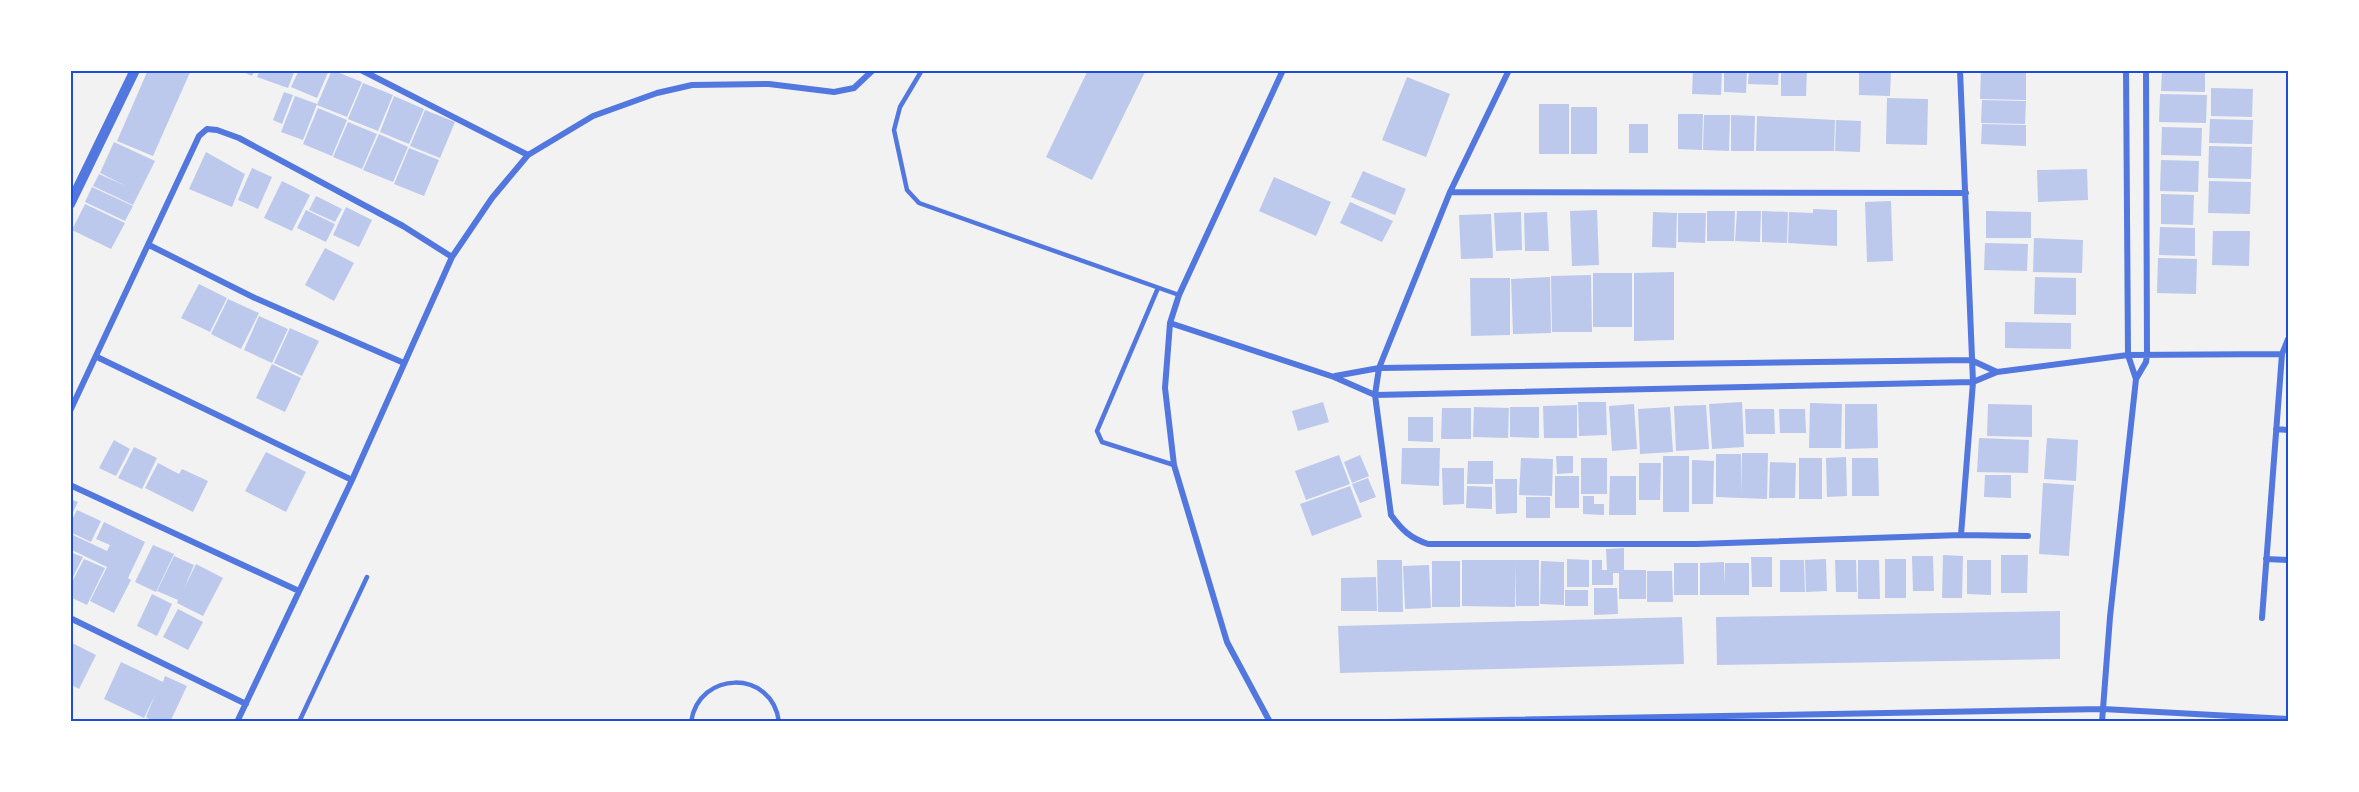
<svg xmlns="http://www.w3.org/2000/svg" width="2359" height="792" font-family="Lato,sans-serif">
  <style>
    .building { fill: #bdc9ec }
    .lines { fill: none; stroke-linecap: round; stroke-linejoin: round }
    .service { stroke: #5277de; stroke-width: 4.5 }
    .minor { stroke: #5277de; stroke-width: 6 }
    .tertiary { stroke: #5277de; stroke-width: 10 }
    .neatline { fill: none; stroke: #1d4ed8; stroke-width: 2 }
  </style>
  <rect width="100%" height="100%" fill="#f2f2f2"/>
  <path class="building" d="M 148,70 L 191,70 L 153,156 L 117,141 Z
    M 239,70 L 255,70 L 252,76 Z
    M 260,70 L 295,70 L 288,88 L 257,77 Z
    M 299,70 L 329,70 L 317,98 L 291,87 Z
    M 332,70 L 362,82 L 347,117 L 317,105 Z
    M 1088,70 L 1146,70 L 1092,180 L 1046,157 Z
    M 1693,70 L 1722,70 L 1721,95 L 1692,94 Z
    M 1724,70 L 1747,70 L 1746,93 L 1724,92 Z
    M 1749,70 L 1779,70 L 1778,85 L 1748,84 Z
    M 1781,70 L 1807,70 L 1806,96 L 1781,96 Z
    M 1859,70 L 1891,70 L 1890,96 L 1859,95 Z
    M 1981,70 L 2026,70 L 2026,100 L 1980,99 Z
    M 2162,70 L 2205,70 L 2205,92 L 2161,91 Z
    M 1407,77 L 1450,94 L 1426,157 L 1382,140 Z
    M 363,83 L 393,95 L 378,131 L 348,119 Z
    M 2211,88 L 2253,89 L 2252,117 L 2211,116 Z
    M 284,92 L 293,95 L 282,124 L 273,120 Z
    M 2160,94 L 2207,95 L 2206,123 L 2159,122 Z
    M 295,96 L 317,104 L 303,140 L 281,132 Z
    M 394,96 L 424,109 L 409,144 L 380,132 Z
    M 1887,98 L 1928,99 L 1927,145 L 1886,144 Z
    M 1982,100 L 2026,101 L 2025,124 L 1981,123 Z
    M 1539,104 L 1569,104 L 1569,154 L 1539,154 Z
    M 1571,107 L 1597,107 L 1597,154 L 1571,154 Z
    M 318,108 L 347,120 L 332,156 L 303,144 Z
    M 425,110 L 455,122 L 440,158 L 410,146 Z
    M 1678,114 L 1703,114 L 1702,150 L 1678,149 Z
    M 1704,115 L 1730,115 L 1729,151 L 1703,150 Z
    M 1731,115 L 1755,116 L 1754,151 L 1731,151 Z
    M 1757,116 L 1835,120 L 1834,151 L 1756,151 Z
    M 2210,119 L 2253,120 L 2252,144 L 2209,143 Z
    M 1836,120 L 1861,121 L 1860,152 L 1835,151 Z
    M 348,122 L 377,134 L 362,169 L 333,157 Z
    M 1629,124 L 1648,124 L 1648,153 L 1629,153 Z
    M 1982,124 L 2026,125 L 2026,146 L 1981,144 Z
    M 2162,127 L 2202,128 L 2201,156 L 2161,155 Z
    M 379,134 L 408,147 L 393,182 L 363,170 Z
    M 114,142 L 155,161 L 133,205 L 93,186 L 99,174 L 126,186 L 100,173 Z
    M 2209,146 L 2252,147 L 2251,179 L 2208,178 Z
    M 409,148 L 439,160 L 424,196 L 394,184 Z
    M 206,152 L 245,174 L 232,207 L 189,189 Z
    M 2161,160 L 2199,161 L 2198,192 L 2160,191 Z
    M 252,168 L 272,177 L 258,209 L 238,200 Z
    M 2087,169 L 2088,200 L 2038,202 L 2037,170 Z
    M 1363,171 L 1406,189 L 1395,215 L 1351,197 Z
    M 1274,177 L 1331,202 L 1316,236 L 1259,211 Z
    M 282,181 L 310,195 L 292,231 L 264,218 Z
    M 2209,181 L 2251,182 L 2250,214 L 2208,213 Z
    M 92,187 L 133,206 L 125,221 L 85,202 Z
    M 2161,194 L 2194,195 L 2193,225 L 2161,224 Z
    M 316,196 L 342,209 L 335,222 L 309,210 Z
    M 1891,201 L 1893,261 L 1867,262 L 1865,202 Z
    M 1350,202 L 1393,221 L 1382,242 L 1340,223 Z
    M 85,204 L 125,223 L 111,249 L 72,230 Z
    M 346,207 L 372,220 L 359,247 L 333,235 Z
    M 1813,209 L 1837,210 L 1837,246 L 1788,243 L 1789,212 L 1813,213 Z
    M 306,210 L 335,224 L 326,242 L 297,228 Z
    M 1597,210 L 1599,265 L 1572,266 L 1570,211 Z
    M 1707,211 L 1735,211 L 1734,241 L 1707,241 Z
    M 1737,211 L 1761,211 L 1760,242 L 1735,241 Z
    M 1762,211 L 1788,212 L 1787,243 L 1762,242 Z
    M 1986,211 L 2031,212 L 2031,238 L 1986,238 Z
    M 1521,212 L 1522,250 L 1496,251 L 1494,213 Z
    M 1547,212 L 1549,251 L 1525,251 L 1524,213 Z
    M 1653,212 L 1677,213 L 1676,248 L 1652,247 Z
    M 1678,213 L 1706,213 L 1705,243 L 1678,242 Z
    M 1491,214 L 1493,258 L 1461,259 L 1459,215 Z
    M 2160,227 L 2195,228 L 2195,256 L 2159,255 Z
    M 2213,231 L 2250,231 L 2249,266 L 2212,265 Z
    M 2034,238 L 2083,240 L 2082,273 L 2033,272 Z
    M 1985,243 L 2028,244 L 2027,271 L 1984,270 Z
    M 325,248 L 354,263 L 334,301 L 305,285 Z
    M 2158,258 L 2197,259 L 2196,294 L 2157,293 Z
    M 1674,272 L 1674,340 L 1634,341 L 1634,273 Z
    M 1593,273 L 1632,273 L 1632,327 L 1593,327 Z
    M 1591,275 L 1592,332 L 1552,332 L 1551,276 Z
    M 1550,277 L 1551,333 L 1513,334 L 1511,279 Z
    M 2035,277 L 2076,278 L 2076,315 L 2034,314 Z
    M 1470,278 L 1510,278 L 1510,335 L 1471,336 Z
    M 199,284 L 227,298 L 210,332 L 181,318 Z
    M 228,299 L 259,313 L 241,349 L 211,334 Z
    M 259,316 L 288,329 L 272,363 L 244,350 Z
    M 2005,322 L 2071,323 L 2071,349 L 2005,348 Z
    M 290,328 L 319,341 L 302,376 L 274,363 Z
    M 272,364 L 301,378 L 285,412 L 256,398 Z
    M 1323,402 L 1329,422 L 1298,431 L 1292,411 Z
    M 1578,402 L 1606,402 L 1607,435 L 1579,436 Z
    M 1742,402 L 1744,447 L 1712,449 L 1709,404 Z
    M 1810,403 L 1842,404 L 1841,448 L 1809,448 Z
    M 1634,404 L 1637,449 L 1612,451 L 1609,406 Z
    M 1845,404 L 1877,404 L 1878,448 L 1845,449 Z
    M 1988,404 L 2032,405 L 2032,437 L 1987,436 Z
    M 1577,405 L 1577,438 L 1544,438 L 1543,406 Z
    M 1706,405 L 1709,449 L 1676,451 L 1674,406 Z
    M 1474,407 L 1509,408 L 1508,438 L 1473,437 Z
    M 1510,407 L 1539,407 L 1539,438 L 1510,437 Z
    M 1670,407 L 1673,452 L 1640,454 L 1638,409 Z
    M 1442,408 L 1471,408 L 1471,439 L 1441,439 Z
    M 1745,409 L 1774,409 L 1775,434 L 1746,434 Z
    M 1779,409 L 1805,409 L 1806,433 L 1780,433 Z
    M 1408,417 L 1433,417 L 1433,442 L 1408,441 Z
    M 1979,438 L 2029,440 L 2028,473 L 1977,472 Z
    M 2047,438 L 2078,440 L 2076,481 L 2044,479 Z
    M 114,440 L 130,449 L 116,476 L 99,468 Z
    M 134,447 L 157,458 L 142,489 L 118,478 Z
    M 1402,448 L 1440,448 L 1439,486 L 1401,484 Z
    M 266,452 L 306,472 L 286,512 L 245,491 Z
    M 1742,453 L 1768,453 L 1767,499 L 1716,497 L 1716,454 L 1741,454 L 1742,494 Z
    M 1339,455 L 1350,484 L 1306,500 L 1295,471 Z
    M 1360,455 L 1369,476 L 1352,483 L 1344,462 Z
    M 1556,456 L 1573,456 L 1573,473 L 1557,474 Z
    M 1663,456 L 1689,456 L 1689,512 L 1663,512 Z
    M 1846,457 L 1847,496 L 1827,497 L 1826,458 Z
    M 1521,458 L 1553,459 L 1552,496 L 1519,495 Z
    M 1581,458 L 1607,458 L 1607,494 L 1581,494 Z
    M 1799,458 L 1822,458 L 1822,499 L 1799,499 Z
    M 1852,458 L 1878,458 L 1879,496 L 1852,496 Z
    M 1692,460 L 1714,461 L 1713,504 L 1692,504 Z
    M 1468,461 L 1493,461 L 1493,484 L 1467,484 Z
    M 1770,462 L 1796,463 L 1795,498 L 1769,498 Z
    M 158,463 L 179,474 L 182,469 L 208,481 L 193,512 L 145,488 Z
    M 1639,463 L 1661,463 L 1660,500 L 1639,500 Z
    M 1442,468 L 1464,468 L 1464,504 L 1443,505 Z
    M 1985,475 L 2011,475 L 2011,498 L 1984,497 Z
    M 1555,476 L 1579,476 L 1579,508 L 1555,508 Z
    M 1610,476 L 1636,476 L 1636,515 L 1609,515 Z
    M 1368,478 L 1376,497 L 1360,503 L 1352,484 Z
    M 1495,479 L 1517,479 L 1517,513 L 1496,514 Z
    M 2043,483 L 2074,485 L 2069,556 L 2039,554 Z
    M 1350,486 L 1362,517 L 1312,536 L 1300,504 Z
    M 1467,486 L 1492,487 L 1492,509 L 1466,508 Z
    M 1583,496 L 1594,496 L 1594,504 L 1604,504 L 1604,515 L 1583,514 Z
    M 1526,497 L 1550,497 L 1550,518 L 1526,518 Z
    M 70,499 L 78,502 L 70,518 Z
    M 77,510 L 101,521 L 91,542 L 70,532 L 70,524 Z
    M 104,522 L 145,542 L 128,578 L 131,580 L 114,613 L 90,601 L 107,567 L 70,549 L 73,535 L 107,551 L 110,545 L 96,539 Z
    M 153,545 L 174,554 L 156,592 L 135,582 Z
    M 1624,548 L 1624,570 L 1646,570 L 1646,599 L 1619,599 L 1619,573 L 1613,573 L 1613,585 L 1592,585 L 1592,560 L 1602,560 L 1602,570 L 1607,570 L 1606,549 Z
    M 70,552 L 83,557 L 70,583 Z
    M 1943,555 L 1963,556 L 1962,598 L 1942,598 Z
    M 2001,555 L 2028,555 L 2027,593 L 2001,593 Z
    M 174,556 L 194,565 L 184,589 L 196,564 L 223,578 L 203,616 L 177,603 L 178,600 L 157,591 Z
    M 1912,556 L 1933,556 L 1934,591 L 1913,591 Z
    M 1751,557 L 1772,557 L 1772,587 L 1752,587 Z
    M 84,559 L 105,568 L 87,605 L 70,597 L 70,586 Z
    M 1567,559 L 1589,560 L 1589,587 L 1567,587 Z
    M 1826,559 L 1827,591 L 1806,592 L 1805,560 Z
    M 1885,559 L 1906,559 L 1906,598 L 1885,598 Z
    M 1377,560 L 1402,560 L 1403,612 L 1378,612 Z
    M 1462,560 L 1539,560 L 1539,606 L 1516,606 L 1516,564 L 1515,607 L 1462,606 Z
    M 1780,560 L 1804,560 L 1805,592 L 1780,592 Z
    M 1835,560 L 1856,560 L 1857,592 L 1836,592 Z
    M 1858,560 L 1879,560 L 1880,599 L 1858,599 Z
    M 1967,560 L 1991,560 L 1991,595 L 1967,594 Z
    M 1432,561 L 1460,561 L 1460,607 L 1432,607 Z
    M 1541,561 L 1564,562 L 1564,605 L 1540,604 Z
    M 1724,562 L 1724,585 L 1725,563 L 1749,563 L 1749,595 L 1700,595 L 1700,563 Z
    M 1674,563 L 1698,563 L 1698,595 L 1674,595 Z
    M 1429,565 L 1431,608 L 1405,609 L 1403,566 Z
    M 1647,571 L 1672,571 L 1673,602 L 1647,602 Z
    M 1376,577 L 1377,611 L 1341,611 L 1341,578 Z
    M 1594,588 L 1617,588 L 1618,614 L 1594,615 Z
    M 1565,590 L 1588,590 L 1588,606 L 1565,606 Z
    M 152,594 L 172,604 L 157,636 L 137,626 Z
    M 178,609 L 203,622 L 188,650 L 163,637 Z
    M 2060,611 L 2060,659 L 1717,665 L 1716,617 Z
    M 1682,617 L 1684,664 L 1340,673 L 1338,626 Z
    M 72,643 L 96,655 L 79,689 L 70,684 L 70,646 Z
    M 121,662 L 163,682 L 165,676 L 187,686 L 170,722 L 154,722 L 146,717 L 155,695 L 144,718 L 104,699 Z"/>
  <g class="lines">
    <path class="service" d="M 922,70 L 900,107 L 894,130 L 907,190 L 919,203 L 1179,295
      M 1158,288 L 1097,431 L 1102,442 L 1174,465
      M 299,722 L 367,577
      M 691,722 C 699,670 772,669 779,722"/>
    <path class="minor" d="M 361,70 L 528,155
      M 1509,70 L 1450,192 L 1379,368 L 1375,395 L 1391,515 C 1402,530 1410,538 1428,544 L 1697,544 L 1961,535 L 2028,536
      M 1960,70 L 1973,382 L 1961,535
      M 2126,70 L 2128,355 L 2136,379
      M 1450,192 L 1966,193
      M 149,245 L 255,298 L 404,363
      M 1170,323 L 1334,377 L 1375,395 L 1973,382 L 1997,372 L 2128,355 L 2282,354 L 2288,339
      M 97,357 L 352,480
      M 1335,376 L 1379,368 L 1971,360 L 1997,372
      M 70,411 L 199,136 L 207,129 L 217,130 L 239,138 L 403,226 L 452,257
      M 2276,429 L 2288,430
      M 70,485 L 299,591
      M 2266,559 L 2288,560
      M 70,618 L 246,704
      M 2262,618 L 2282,354
      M 237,722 L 352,480 L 452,257 L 492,198 L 528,155 L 593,116 L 657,93 L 692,85 L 769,84 L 834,92 L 854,88 L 873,70
      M 1270,722 L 1227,642 L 1174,465 L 1165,388 L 1170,323 L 1179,295 L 1283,70
      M 1389,722 L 2103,709 L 2288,719
      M 2102,722 L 2110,617 L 2136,379 L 2146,362 L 2147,355 L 2146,70"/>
    <path class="tertiary" d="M 70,204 L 135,70"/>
  </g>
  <rect width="2359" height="792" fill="none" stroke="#ffffff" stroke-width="144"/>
  <rect x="72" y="72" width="2215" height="648" class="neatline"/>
</svg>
